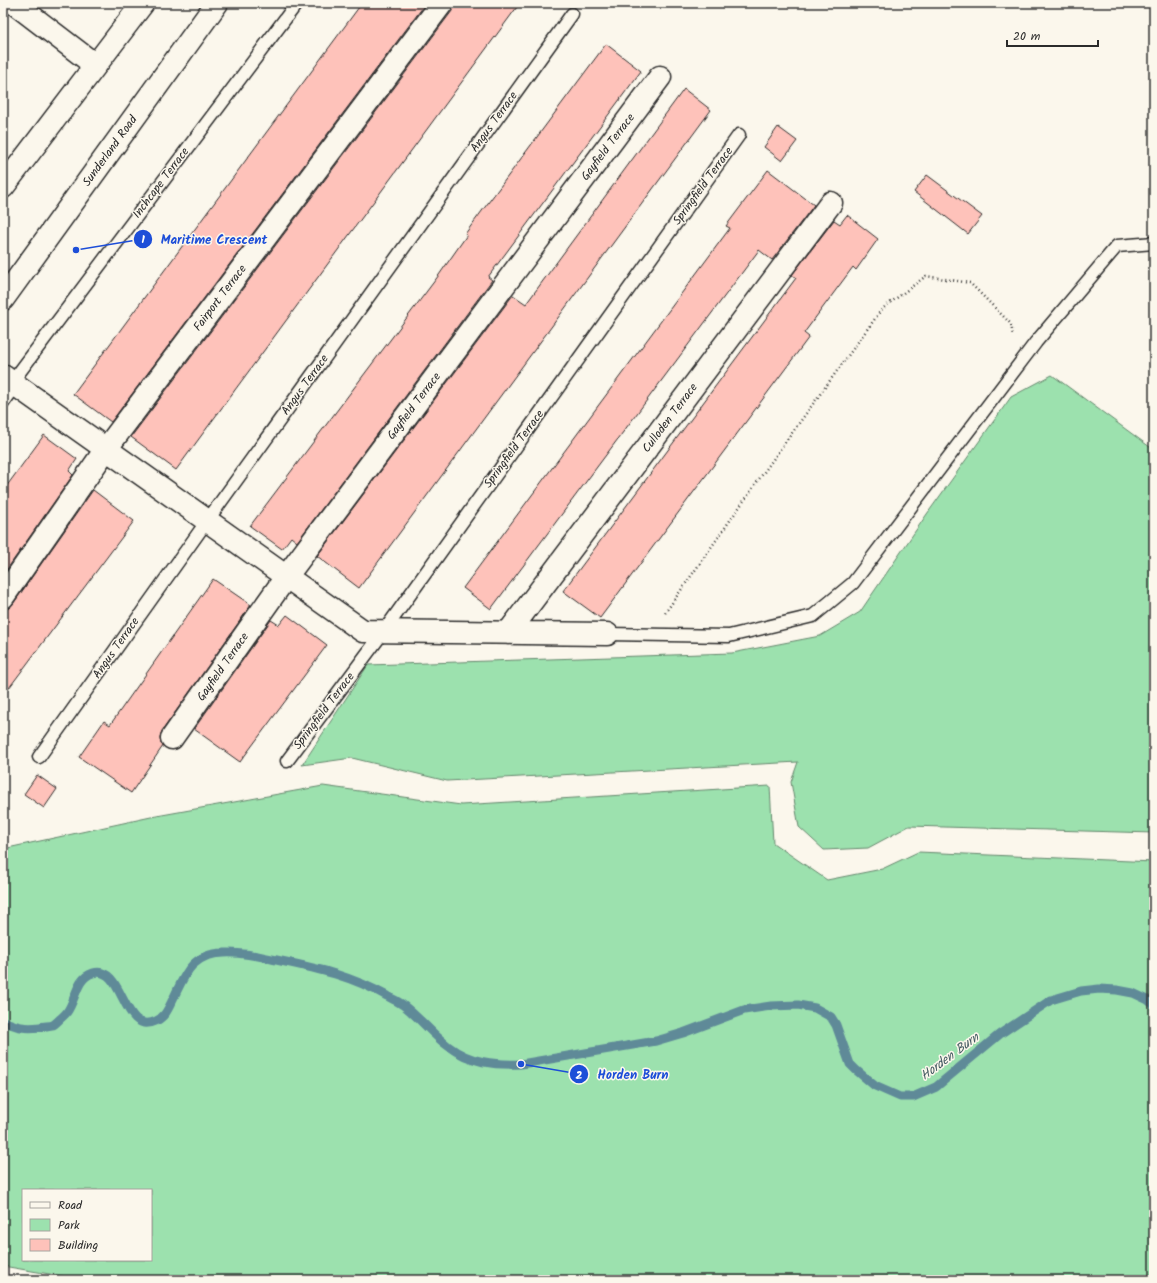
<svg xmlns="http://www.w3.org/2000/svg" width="1157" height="1283" font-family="Kalam,sans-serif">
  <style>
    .green { fill: #9ce1ae; stroke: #64866c; fill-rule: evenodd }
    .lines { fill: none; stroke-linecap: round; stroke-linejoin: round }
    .stream { stroke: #5e8a98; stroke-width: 9 }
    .building { fill: #fec2ba; stroke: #2b2b2b }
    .lane-casing { stroke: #2b2b2b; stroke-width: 15 }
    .street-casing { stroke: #2b2b2b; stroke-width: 25 }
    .secondary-casing { stroke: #2b2b2b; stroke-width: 25 }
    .path { stroke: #2b2b2b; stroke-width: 2.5; stroke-dasharray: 1 3; stroke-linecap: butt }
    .lane { stroke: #fbf7ec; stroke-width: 12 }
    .street { stroke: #fbf7ec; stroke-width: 22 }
    .secondary { stroke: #fbf7ec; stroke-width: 22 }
    .labels { text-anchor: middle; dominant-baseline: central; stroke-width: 3; stroke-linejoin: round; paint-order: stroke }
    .street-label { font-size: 12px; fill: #2b2b2b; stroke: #fbf7ec }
    .water-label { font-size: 13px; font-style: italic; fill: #445a62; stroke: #fbf7ec }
    .leader { fill: none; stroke: #1d4ed8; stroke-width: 1.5 }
    .callout-dot { fill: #1d4ed8; stroke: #fbf7ec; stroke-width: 1.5 }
    .mark-label { font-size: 12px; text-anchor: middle; font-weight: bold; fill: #fff }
    .callout-label { font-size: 13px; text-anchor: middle; font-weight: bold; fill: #1d4ed8; stroke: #fbf7ec; stroke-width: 3; stroke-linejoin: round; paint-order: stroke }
  </style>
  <rect width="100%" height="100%" fill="#fbf7ec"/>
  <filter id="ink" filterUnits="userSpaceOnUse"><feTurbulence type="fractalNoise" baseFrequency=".025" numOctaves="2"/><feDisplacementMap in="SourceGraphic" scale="8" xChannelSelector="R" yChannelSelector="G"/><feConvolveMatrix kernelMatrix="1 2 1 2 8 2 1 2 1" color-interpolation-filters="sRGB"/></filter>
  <g filter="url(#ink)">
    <path class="green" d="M 1052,375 L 1154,450 L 1154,833 L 909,826 L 868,848 L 824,850 L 799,827 L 791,782 L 798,762 L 447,781 L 352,758 L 302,765 L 368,665 L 732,653 L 820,636 L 860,612 L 927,514 L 1011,397 Z
      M 323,786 L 461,805 L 770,786 L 773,843 L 827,880 L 882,869 L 918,852 L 1154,862 L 1154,1280 L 84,1280 L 3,1266 L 3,849 L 151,817 ZM 23,1190 L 151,1190 L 151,1260 L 23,1260 Z"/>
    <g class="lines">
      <path class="stream" d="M 3,1021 C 17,1027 25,1029 40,1027 C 44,1026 49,1026 53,1025 C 55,1024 58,1021 60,1019 C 62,1017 65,1015 67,1012 C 76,1000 76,978 93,973 C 124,964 122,1037 156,1021 C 165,1017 168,1009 172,1001 C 185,975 190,954 224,953 C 243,952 262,957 281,961 C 320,969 351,976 387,996 C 392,999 398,1001 403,1005 C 419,1017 432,1034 448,1046 C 470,1063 495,1065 521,1064 L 656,1041 L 683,1033 L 744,1010 L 771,1006 L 798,1005 L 815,1008 L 831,1017 L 836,1025 L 850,1064 L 856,1070 L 875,1086 L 900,1097 L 913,1097 L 936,1087 L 1000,1034 L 1051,1000 L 1081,991 L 1099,989 L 1117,990 L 1133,993 L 1148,1000 L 1154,1005"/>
    </g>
    <path class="building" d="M 362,3 L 426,3 L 111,422 L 73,394 Z
      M 454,3 L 520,3 L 176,470 L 131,437 L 452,11 Z
      M 606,44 L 641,71 L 488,277 L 492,280 L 297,542 L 291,537 L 282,549 L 250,526 L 439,275 L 467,235 L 465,234 Z
      M 684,89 L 711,110 L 359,588 L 317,556 L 513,295 L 526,304 Z
      M 778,127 L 797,141 L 782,161 L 764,147 Z
      M 768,170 L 814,205 L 772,260 L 759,250 L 491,609 L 463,588 L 730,228 L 726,226 Z
      M 927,175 L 982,216 L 968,234 L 914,192 Z
      M 847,215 L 878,239 L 856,270 L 853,267 L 804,333 L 809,337 L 600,618 L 563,591 L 796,278 L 792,275 L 834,220 L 840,224 Z
      M 44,435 L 77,459 L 69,471 L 73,475 L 3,575 L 3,491 Z
      M 93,490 L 134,521 L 3,696 L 3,609 L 9,608 L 13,604 Z
      M 213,579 L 251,605 L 162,731 L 160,737 L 161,743 L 163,746 L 131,793 L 79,757 L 104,721 L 110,725 Z
      M 287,615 L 327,645 L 240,762 L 194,729 L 271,620 L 279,625 Z
      M 37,775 L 57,789 L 44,808 L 24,794 Z"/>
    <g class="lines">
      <defs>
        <path id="lane" d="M 12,382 L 297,3
          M 3,403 L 16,385
          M 607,634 L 729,636 L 813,616 L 853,583 L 1036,342 L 1117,246 L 1154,243
          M 39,757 L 207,521 L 572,14
          M 287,761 L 384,631 L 739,135"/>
        <path id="street" d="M 14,3 L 95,65
          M 3,187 L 143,3
          M 3,376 L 363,631 L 607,634
          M 3,597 L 106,449 L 442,3
          M 508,633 L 831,203
          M 172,738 L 286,577 L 660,77"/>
        <path id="secondary" d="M 3,299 L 217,3"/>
      </defs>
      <use href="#lane" class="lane-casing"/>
      <use href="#street" class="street-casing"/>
      <use href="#secondary" class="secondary-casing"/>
      <path class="path" d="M 665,613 L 781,448 L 882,309 L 926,276 L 970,283 L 1011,324 L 1013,336"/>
      <use href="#lane" class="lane"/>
      <use href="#street" class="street"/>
      <use href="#secondary" class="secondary"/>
    </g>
  </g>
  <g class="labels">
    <g class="street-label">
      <text transform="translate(494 122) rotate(-54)">Angus Terrace</text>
      <text transform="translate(608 147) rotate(-53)">Gayfield Terrace</text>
      <text transform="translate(110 151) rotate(-54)">Sunderland Road</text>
      <text transform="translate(161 183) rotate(-53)">Inchcape Terrace</text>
      <text transform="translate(703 186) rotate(-54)">Springfield Terrace</text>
      <text transform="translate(220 298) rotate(-53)">Fairport Terrace</text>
      <text transform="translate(305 385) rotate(-54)">Angus Terrace</text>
      <text transform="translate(414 406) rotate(-53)">Gayfield Terrace</text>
      <text transform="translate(670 418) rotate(-53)">Culloden Terrace</text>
      <text transform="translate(514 449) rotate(-54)">Springfield Terrace</text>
      <text transform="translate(116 648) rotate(-55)">Angus Terrace</text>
      <text transform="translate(223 667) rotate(-55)">Gayfield Terrace</text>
      <text transform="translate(324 711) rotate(-53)">Springfield Terrace</text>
    </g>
    <g class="water-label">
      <text transform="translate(950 1057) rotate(-37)">Horden Burn</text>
    </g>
  </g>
  <path class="leader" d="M76 250L143 239M521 1064L579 1074"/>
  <g class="callout-dot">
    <circle cx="76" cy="250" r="4"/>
    <circle cx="521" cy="1064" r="4"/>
    <circle cx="143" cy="239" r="10"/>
    <circle cx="579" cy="1074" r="10"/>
  </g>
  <g class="mark-label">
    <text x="143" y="243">1</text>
    <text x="579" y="1079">2</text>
  </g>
  <g class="callout-label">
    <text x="214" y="244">Maritime Crescent</text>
    <text x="633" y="1079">Horden Burn</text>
  </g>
  <rect width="1157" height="1283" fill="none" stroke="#fbf7ec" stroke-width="16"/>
  <rect x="8" y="8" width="1141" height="1267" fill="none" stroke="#2b2b2b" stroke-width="1.5" filter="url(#ink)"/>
  <rect x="22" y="1189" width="130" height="72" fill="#fbf7ec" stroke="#a8a59f"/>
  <rect x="30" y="1202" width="20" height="6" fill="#fbf7ec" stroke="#a8a59f"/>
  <text x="58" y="1209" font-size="12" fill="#2b2b2b">Road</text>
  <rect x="30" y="1219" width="20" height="12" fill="#9ce1ae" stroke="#a8a59f"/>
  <text x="58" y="1229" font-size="12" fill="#2b2b2b">Park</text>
  <rect x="30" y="1239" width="20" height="12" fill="#fec2ba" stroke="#a8a59f"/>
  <text x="58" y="1249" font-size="12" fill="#2b2b2b">Building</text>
  <path d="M1007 40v6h91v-6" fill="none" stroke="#2b2b2b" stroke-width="2"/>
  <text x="1013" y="40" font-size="12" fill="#2b2b2b" stroke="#fbf7ec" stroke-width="3" paint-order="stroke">20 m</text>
</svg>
